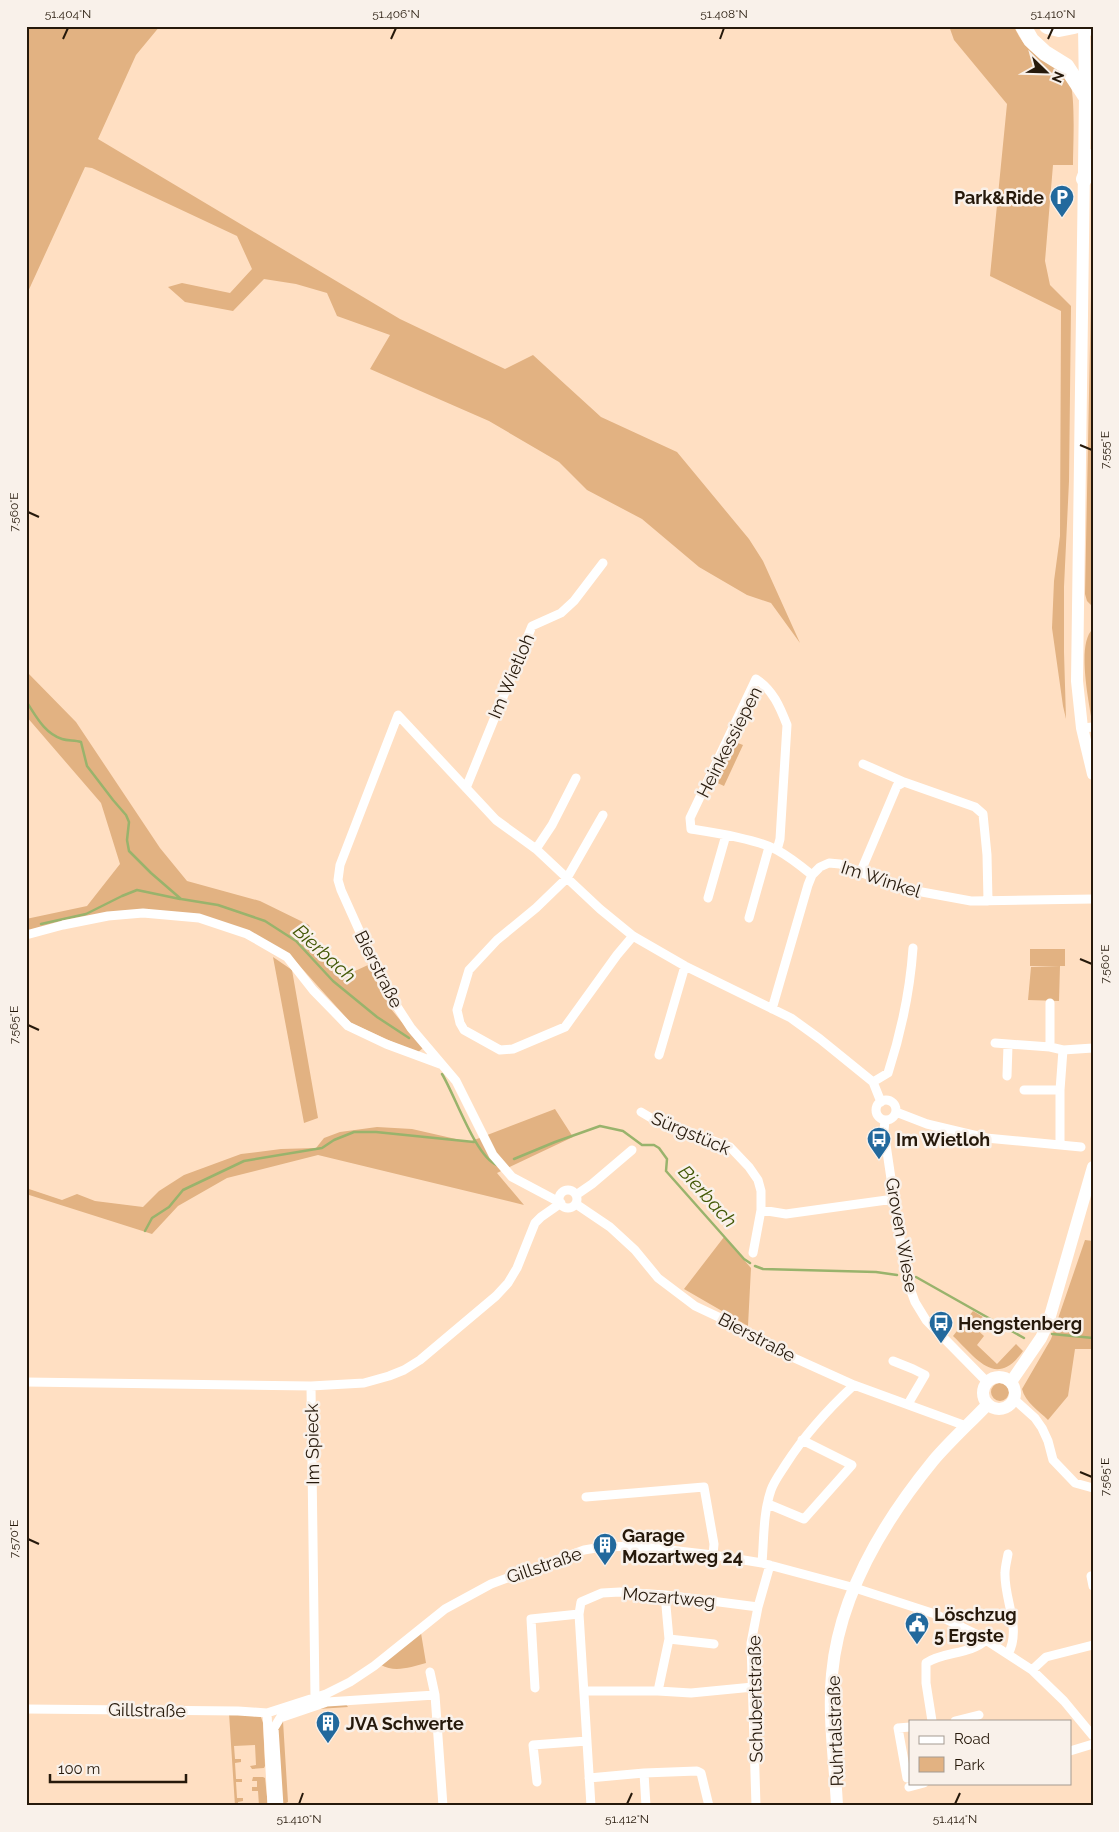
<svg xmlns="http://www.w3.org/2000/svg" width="1119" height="1832" font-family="Raleway,sans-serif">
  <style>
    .green { fill: #e2b282 }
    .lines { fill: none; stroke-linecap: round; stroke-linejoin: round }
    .stream { stroke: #99b36c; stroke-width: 2.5 }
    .minor { stroke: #fff; stroke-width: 9 }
    .secondary { stroke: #fff; stroke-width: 12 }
    .motorway { stroke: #fff; stroke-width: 16 }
    .ticks { fill: none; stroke: #26190b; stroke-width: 2 }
    .labels { text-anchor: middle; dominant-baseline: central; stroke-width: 5; stroke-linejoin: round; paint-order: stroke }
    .poi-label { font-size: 18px; font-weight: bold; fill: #26190b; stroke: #f9f1ea; text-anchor: start }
    .street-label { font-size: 18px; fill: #26190b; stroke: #f9f1ea }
    .water-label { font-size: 19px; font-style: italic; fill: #415704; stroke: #f9f1ea }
    .neatline { fill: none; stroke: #26190b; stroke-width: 2 }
    .ticks-label { font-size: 12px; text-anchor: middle; fill: #26190b }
  </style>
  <rect width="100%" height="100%" fill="#ffdfc2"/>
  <path class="green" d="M 26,26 L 160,26 L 136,55 L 98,139 L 400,319 L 505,369 L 533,355 L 601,417 L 677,452 L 749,539 L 763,561 L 800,643 L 771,603 L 747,595 L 699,567 L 642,519 L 587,490 L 559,462 L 489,421 L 370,369 L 390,335 L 337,316 L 327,293 L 296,284 L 264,279 L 233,311 L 185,302 L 168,287 L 182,283 L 230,293 L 252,269 L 237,236 L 92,168 L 85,167 L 26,296 Z
    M 949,26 L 1014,26 C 1022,46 1033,54 1051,65 C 1057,69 1065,73 1069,79 C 1076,94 1073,146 1073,165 L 1053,165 L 1045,261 L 1050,285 L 1071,306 L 1069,481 L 1064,587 L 1064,652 L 1066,719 L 1063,706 L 1052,628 L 1054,581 L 1060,536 L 1061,311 L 990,276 L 1007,104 L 954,40 Z
    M 1093,194 L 1093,607 L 1087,601 L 1085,594 Z
    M 1093,629 L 1093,716 L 1091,716 C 1088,697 1077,642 1093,629 Z
    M 26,671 L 76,722 L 160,848 L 187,881 L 260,901 L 309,925 L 319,951 L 342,977 L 368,965 L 391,1009 L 423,1048 L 417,1053 L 351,1023 L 289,954 L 248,933 L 145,909 L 26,934 L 26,919 L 87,906 L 120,864 L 101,803 L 26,716 Z
    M 730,740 L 743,745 L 724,786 L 711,780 Z
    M 1030,949 L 1065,949 L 1065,966 L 1030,966 Z
    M 273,957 L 292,970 L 318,1118 L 304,1123 Z
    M 1060,966 L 1059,1001 L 1028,1000 L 1031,967 Z
    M 555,1109 L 573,1137 L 497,1173 L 524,1205 L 318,1155 L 227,1178 L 178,1206 L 152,1234 L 26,1194 L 26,1188 L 62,1200 L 77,1194 L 95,1201 L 143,1207 L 159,1191 L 184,1175 L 241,1154 L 281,1149 L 316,1148 L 324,1138 L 340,1132 L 377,1127 L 412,1129 L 469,1142 Z
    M 724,1237 L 751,1268 L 748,1326 L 684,1289 Z
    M 1085,1240 L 1093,1241 L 1093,1349 L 1075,1349 L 1068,1396 L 1048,1420 C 1039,1411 1025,1402 1022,1389 L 1051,1339 Z
    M 973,1311 L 983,1317 L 975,1328 L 984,1336 L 977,1345 L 997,1364 L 1016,1344 L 1023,1351 C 996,1389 977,1359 953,1336 Z
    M991 1392a9 9 0 1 1 18 0a9 9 0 1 1-18 0Z
    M 421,1633 L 426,1663 C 411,1667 395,1673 381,1665 Z
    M 345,1703 L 348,1707 L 318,1709 L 283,1721 L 288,1802 L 286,1803 L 286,1806 L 282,1806 L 277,1728 L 282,1719 L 325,1705 Z
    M 229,1713 L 261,1717 L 263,1723 L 265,1766 L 264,1768 L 252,1769 L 250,1766 L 256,1765 L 255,1745 L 234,1746 L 235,1759 L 241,1759 L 241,1762 L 235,1763 L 236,1779 L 242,1779 L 242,1782 L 236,1782 L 237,1798 L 243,1798 L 243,1801 L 238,1802 L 238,1806 L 235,1806 Z
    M 253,1777 L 263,1777 L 265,1778 L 268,1806 L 259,1806 L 258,1791 L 252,1791 L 252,1787 L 257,1787 L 257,1781 L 252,1781 Z"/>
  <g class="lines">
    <path class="stream" d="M 26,701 C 36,716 44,733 62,739 C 68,741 75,740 81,742 L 87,766 L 113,800 L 126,815 L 129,822 L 127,840 L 129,851 L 151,873 L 181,899 L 218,905 L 265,921 L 296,941 L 333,981 L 377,1017 L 409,1038
      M 41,924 L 86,914 L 122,896 L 137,890 L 180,899
      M 442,1074 C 455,1095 476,1158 497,1165
      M 514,1159 L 555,1142 L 600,1126 L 623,1131 L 642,1145 L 654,1145 L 659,1148 L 667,1159 L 666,1171 L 744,1259 L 750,1263
      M 145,1231 L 152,1218 L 169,1207 L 183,1190 L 244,1161 L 322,1148 L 334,1140 L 354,1132 L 376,1132 L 474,1142
      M 755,1266 L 763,1269 L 876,1272 L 897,1275
      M 916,1277 L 1024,1338
      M 1052,1334 L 1093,1338"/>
    <path class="minor" d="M 1082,728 L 1093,727
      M 863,764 L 904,782
      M 466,788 L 532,626 L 561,613 L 574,601 L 603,563
      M 603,815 L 567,878 L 536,908 L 497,940 L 469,970 L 457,1010 L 460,1023 L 464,1030 L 500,1050 L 513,1049 L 565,1027 L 617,955 L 633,936
      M 536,849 L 552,825 L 576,778
      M 777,850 L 780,839 L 787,725 C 780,707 773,690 756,679 L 690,818 L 691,829 C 716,833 756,839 777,850 C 790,857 801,866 812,875
      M 861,871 L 897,786 L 904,782 L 975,807 L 983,814 L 987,855 L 988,901
      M 708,898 L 726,835
      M 749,918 L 769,847
      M 26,935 L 63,925 L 108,916 L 143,913 L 199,918 L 247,934 L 287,957 L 313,990 L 348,1026 L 386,1044 L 440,1064
      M 772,1009 L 808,885 L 812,875 L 820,867 L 829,863 L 840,864 L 900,888 L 971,901 L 1093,899
      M 995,1043 L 1050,1047 L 1063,1050
      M 1050,1047 L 1050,1003
      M 659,1055 L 685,966
      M 1007,1076 L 1008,1045
      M 873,1082 L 888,1073 C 901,1033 910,991 913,948
      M 1024,1090 L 1060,1090
      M876 1110a10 10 0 1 1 20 0a10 10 0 1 1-20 0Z
      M 641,1112 L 663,1125 L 678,1128 L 730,1147 L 749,1167 L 758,1180 L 761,1191 L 761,1210 L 753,1253
      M 896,1112 L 927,1124 L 986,1138 L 1081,1147
      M 885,1120 L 884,1131 L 894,1199 L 904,1265 L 911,1291 L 915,1302 L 926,1320 L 987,1382
      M 1060,1145 L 1060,1090 L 1063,1050 L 1093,1048
      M559 1199a9 9 0 1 1 18 0a9 9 0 1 1-18 0Z
      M 576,1195 L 592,1184 L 632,1150
      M 576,1204 L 610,1227 L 635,1250 L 658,1278 L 695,1306 L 729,1322 L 792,1357 L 854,1385 L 966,1426
      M 761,1210 L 786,1214 L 894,1199
      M 893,1361 L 913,1369 L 925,1375 L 908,1404
      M 26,1382 L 311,1386 L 364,1383 L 389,1376 L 404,1370 L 420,1360 L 496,1296 L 508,1283 L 517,1268 L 535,1223 L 541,1217 L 561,1203 L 512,1177 L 493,1155 L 456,1081 L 411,1028 L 385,988 L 341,890 L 338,880 L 340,865 L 398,715 L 496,820 L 536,849 L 600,909 L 633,936 L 685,966 L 791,1018 L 820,1039 L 873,1082 L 881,1102
      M 311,1386 L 315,1697
      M 1014,1399 L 1035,1418 L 1042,1428 L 1048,1441 L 1053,1460 L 1075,1483 L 1093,1488
      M 586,1497 L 704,1487 L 714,1544 L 713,1555
      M 768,1504 L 804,1519 L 852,1465 L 802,1440
      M 1008,1554 C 1007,1560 1005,1567 1005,1573 C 1004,1600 1022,1629 1008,1654
      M 762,1563 C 764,1540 763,1513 771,1490 C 774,1481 781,1472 786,1464 C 806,1433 827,1410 854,1385
      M 1091,1576 L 1093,1586
      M 665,1595 L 669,1639
      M 714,1644 L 669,1639 L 658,1691 L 691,1693 L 753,1687
      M 1032,1670 L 1046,1657 L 1093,1645
      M 430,1672 L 435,1695 L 443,1806
      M 535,1688 L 531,1619 L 579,1614
      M 585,1691 L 658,1691
      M 26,1709 L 238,1711 L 267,1713 L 326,1694 L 350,1682 L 374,1666 L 445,1609 L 491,1584 L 584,1550 L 602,1547 L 635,1546 L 713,1555 L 762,1563 L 855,1588 L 935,1614 L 978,1635 L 1032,1670 L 1064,1701 L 1093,1736
      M 267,1713 L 272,1806
      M 932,1721 L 926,1683 L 926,1663 C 944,1651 970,1655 986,1640
      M 955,1721 L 979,1715
      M 1070,1751 L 1093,1744
      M 644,1773 L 646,1806
      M 589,1778 L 644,1773 L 697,1771 L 701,1773 L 709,1806
      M 907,1778 L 898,1728 L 910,1727
      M 537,1782 L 533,1745 L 587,1741
      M 909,1787 L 924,1783
      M 279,1806 L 274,1728 L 280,1718 L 327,1702 L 435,1695
      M 591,1806 L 579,1614 L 581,1602 L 602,1593 L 620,1592 L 665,1595 L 758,1607
      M 756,1806 L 751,1643 L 758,1607 L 770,1565"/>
    <path class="secondary" d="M 1084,26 L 1085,95 L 1077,681 L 1082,728 L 1093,774
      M983 1393a16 16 0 1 1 32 0a16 16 0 1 1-32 0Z
      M 1011,1382 L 1041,1338 L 1048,1323 L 1093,1167
      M 837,1806 C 835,1762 828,1717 832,1674 C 839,1596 884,1521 933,1461 C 950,1441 970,1423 988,1404"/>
    <path class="motorway" d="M 1023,26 L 1031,40 L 1045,53 L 1066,66 L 1085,95
      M 1047,26 L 1059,29 L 1074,26
      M 1091,26 L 1093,28
      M 1084,179 L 1093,157"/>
  </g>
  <path class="ticks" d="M 63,39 L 68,28M 391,39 L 396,28M 720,39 L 724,28M 1048,39 L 1053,28M 1080,445 L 1092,450M 28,512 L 39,517M 1080,959 L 1092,964M 28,1025 L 39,1030M 1080,1472 L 1092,1477M 28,1539 L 39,1544M 299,1804 L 303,1793M 627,1804 L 632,1793M 955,1804 L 960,1793"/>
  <defs>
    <symbol id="parking-pin" viewBox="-11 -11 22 30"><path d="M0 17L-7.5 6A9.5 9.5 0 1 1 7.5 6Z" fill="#22699d" stroke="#f9f1ea"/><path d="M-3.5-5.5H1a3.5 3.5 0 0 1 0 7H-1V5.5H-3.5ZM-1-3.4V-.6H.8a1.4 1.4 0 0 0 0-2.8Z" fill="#fff"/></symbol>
    <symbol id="bus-pin" viewBox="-11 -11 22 30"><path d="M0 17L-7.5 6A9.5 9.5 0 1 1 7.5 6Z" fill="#22699d" stroke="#f9f1ea"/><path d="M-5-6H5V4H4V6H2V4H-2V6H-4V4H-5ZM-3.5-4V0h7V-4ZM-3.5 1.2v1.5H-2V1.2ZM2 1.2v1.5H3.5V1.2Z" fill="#fff"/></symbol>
    <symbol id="building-pin" viewBox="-11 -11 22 30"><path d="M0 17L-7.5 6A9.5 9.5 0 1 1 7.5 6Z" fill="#22699d" stroke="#f9f1ea"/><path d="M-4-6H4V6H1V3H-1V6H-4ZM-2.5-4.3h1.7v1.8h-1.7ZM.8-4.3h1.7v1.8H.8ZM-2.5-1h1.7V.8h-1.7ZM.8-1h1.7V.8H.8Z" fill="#fff"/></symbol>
    <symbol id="civic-pin" viewBox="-11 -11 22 30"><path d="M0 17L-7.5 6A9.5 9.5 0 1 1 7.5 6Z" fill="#22699d" stroke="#f9f1ea"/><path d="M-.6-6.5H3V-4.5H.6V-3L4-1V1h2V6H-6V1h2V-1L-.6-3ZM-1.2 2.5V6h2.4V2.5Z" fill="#fff"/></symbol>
  </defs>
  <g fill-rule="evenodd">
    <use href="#parking-pin" x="1048" y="183" width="28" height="38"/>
    <use href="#bus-pin" x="865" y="1125" width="28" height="38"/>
    <use href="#bus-pin" x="927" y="1309" width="28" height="38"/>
    <use href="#building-pin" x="591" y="1531" width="28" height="38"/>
    <use href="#civic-pin" x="903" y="1610" width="28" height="38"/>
    <use href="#building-pin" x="314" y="1709" width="28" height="38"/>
  </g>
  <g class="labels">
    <g class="poi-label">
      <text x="1044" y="197" text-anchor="end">Park&amp;Ride</text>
      <text x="896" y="1139">Im Wietloh</text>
      <text x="958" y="1323">Hengstenberg</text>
      <text x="622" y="1535">Garage<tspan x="622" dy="21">Mozartweg 24</tspan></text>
      <text x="934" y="1614">Löschzug<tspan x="934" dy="21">5 Ergste</tspan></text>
      <text x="346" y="1723">JVA Schwerte</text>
    </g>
    <g class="street-label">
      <text transform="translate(511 676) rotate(-67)">Im Wietloh</text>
      <text transform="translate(729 742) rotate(-63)">Heinkessiepen</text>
      <text transform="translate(881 879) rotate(18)">Im Winkel</text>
      <text transform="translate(379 969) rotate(63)">Bierstraße</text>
      <text transform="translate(691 1133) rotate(23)">Sürgstück</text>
      <text transform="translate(902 1235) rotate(80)">Groven Wiese</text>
      <text transform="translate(757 1337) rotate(28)">Bierstraße</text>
      <text transform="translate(312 1444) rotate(-91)">Im Spieck</text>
      <text transform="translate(544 1565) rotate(-19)">Gillstraße</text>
      <text transform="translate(669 1597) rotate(5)">Mozartweg</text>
      <text transform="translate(755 1699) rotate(-91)">Schubertstraße</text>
      <text transform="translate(147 1710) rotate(1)">Gillstraße</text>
      <text transform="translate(835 1731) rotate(-92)">Ruhrtalstraße</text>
    </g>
    <g class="water-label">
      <text transform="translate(325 953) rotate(42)">Bierbach</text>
      <text transform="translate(708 1196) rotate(48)">Bierbach</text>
    </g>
  </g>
  <rect width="1119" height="1832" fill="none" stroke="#f9f1ea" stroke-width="55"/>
  <rect x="909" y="1720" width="162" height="65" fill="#f9f1ea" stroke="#a59b91"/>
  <rect x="919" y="1736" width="25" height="8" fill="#ffffff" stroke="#a59b91"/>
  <text x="954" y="1744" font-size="15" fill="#26190b">Road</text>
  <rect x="919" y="1757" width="25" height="15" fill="#e2b282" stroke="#a59b91"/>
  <text x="954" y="1770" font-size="15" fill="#26190b">Park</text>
  <g transform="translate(1046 72) rotate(113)" stroke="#f9f1ea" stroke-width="4" paint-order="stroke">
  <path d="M0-4L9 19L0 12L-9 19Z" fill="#26190b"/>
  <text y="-8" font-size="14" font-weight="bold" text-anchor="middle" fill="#26190b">N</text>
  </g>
  <path d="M50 1774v8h136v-8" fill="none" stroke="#26190b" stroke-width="2.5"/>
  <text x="58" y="1774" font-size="15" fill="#26190b" stroke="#f9f1ea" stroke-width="4" paint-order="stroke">100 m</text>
  <rect x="28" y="28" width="1064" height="1776" class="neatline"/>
  <g class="ticks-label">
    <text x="68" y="18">51.404°N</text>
    <text x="396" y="18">51.406°N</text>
    <text x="724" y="18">51.408°N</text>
    <text x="1053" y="18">51.410°N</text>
    <text transform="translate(1105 450) rotate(-90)" y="4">7.555°E</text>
    <text transform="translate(14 512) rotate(-90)" y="4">7.560°E</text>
    <text transform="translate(1105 964) rotate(-90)" y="4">7.560°E</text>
    <text transform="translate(14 1025) rotate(-90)" y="4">7.565°E</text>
    <text transform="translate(1105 1477) rotate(-90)" y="4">7.565°E</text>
    <text transform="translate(14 1539) rotate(-90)" y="4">7.570°E</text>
    <text x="299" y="1823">51.410°N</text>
    <text x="627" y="1823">51.412°N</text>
    <text x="955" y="1823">51.414°N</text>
  </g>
</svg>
